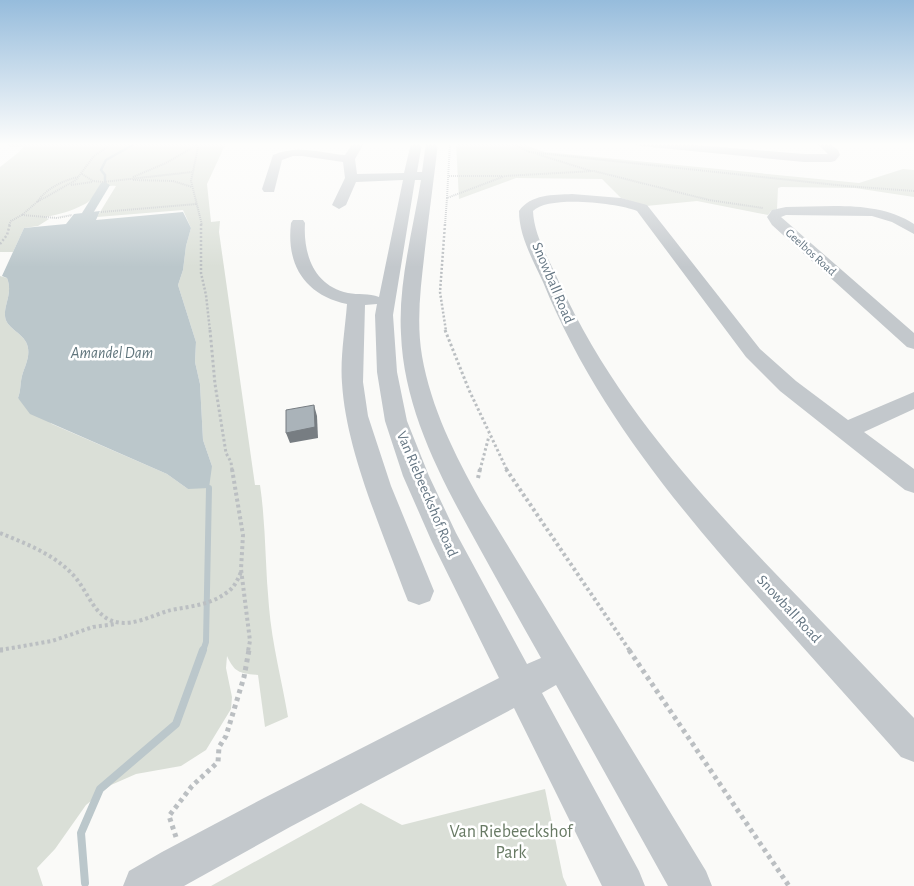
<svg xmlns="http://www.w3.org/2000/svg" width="914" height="886" font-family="'Alegreya Sans',sans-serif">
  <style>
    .green { fill: #dadfd7 }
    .water { fill: #bbc7cb }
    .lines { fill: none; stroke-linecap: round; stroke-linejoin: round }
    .stream-far2 { stroke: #bbc7cb; stroke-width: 2.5 }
    .stream-far1 { stroke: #bbc7cb; stroke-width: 6 }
    .stream { stroke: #bbc7cb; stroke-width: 8 }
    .canal { fill: #bbc7cb; fill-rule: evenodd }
    .path-far4 { stroke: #bbbfc2; stroke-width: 2; stroke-dasharray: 1 1; stroke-linecap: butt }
    .path-far3 { stroke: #bbbfc2; stroke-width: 2.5; stroke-dasharray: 2 2; stroke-linecap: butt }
    .path-far2 { stroke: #bbbfc2; stroke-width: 3; stroke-dasharray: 2.5 2.5; stroke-linecap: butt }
    .path-far1 { stroke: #bbbfc2; stroke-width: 4; stroke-dasharray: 3 3; stroke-linecap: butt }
    .path { stroke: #bbbfc2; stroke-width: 5; stroke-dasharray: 4 4; stroke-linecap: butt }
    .minor { fill: #c3c8cc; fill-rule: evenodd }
    .shaded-wall { fill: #777d82 }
    .building { fill: #aab3b9; stroke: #777d82 }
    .labels { text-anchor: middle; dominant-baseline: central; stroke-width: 5; stroke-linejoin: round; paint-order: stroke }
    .far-street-label { font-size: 12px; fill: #657683; stroke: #fff }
    .street-label { font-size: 15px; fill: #657683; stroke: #fff }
    .water-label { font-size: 16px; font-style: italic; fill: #60757c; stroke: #fff }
    .near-park-label { font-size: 18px; fill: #687a64; stroke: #fff }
  </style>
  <rect width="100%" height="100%" fill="#fafaf8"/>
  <path class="green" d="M 8,143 L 226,143 L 207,184 L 211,222 L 220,221 L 219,232 L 255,485 L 260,485 C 266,525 265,566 269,607 C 272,644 282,681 288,717 L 265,727 L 258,675 C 239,673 235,673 227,656 L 226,668 L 232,697 L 231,709 L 206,750 L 181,766 L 136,774 L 111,785 L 86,805 L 55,849 L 37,868 L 43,886 L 0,886 L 0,276 L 7,278 C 13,293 4,304 5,316 C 6,328 21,332 26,342 C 32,354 25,365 22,376 C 20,383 21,391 18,398 L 52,424 L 167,474 L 188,489 L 212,466 L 203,440 L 200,384 L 195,362 L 196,342 L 178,285 L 183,270 L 186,246 L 191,228 L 183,210 L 97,217 L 116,186 C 100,183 96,199 83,205 C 72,211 59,214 47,217 L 46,218 L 49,219 L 38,226 L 24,228 L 13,252 L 0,252 L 0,167 L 19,152 L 23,147 L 7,146 Z
    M 456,143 L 522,143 L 527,146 L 545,152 L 859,183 L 903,169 L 914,170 L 914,197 L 855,188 L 781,187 L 778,188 L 777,209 L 771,211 L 768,215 L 697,201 L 646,206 L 621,198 L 602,179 L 516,178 L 459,199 Z
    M 545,789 L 563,877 L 567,886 L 211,886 L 361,803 L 402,825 Z"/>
  <path class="water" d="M 100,211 L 96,220 L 183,212 L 191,228 L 186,246 L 183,270 L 178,285 L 196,342 L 195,362 L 200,384 L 203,440 L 212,466 L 209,488 L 188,489 L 167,474 L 30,414 L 18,398 C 21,391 20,383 22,376 C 25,365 32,354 26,342 C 21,332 6,328 5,316 C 4,304 13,293 7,278 L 2,276 L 24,228 L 66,224 L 74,214 Z"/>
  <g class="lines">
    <path class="stream-far2" d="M 105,185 L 105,175 L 101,170 L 106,160 L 136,143"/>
    <path class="stream-far1" d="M 203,651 L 206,642 L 209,488"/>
    <path class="stream" d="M 85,883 L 81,833 L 100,789 L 176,724 L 203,650"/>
    <path class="canal" d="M 105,182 L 110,185 L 92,215 L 88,216 L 84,215 L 82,213 L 101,183 Z"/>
    <path class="path-far4" d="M 199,143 L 191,181 L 202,225
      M 512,143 L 529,152
      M 529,152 L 846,186 L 914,191
      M 537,154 L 591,171
      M 82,174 L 93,181 L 103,182 L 192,172
      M 449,176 L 503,176
      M 133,177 L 166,163 L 199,144
      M 133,180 L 173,181 L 192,187
      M 71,185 L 92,182
      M 447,198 L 450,143
      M 37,202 C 47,188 62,181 78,177
      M 101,212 L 197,204
      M 22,215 L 57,218 L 72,215
      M 9,225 L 11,221 L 22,215 L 37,202 L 76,180 L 94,156 L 114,143
      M 445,225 L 447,198 L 505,176 L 594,171 L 709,200 L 763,208"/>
    <path class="path-far3" d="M 201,224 L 201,273 L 206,295 L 210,331
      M 445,224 L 440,292 L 446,331
      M 0,244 L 7,235 L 10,224"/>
    <path class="path-far2" d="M 210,330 L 215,384 L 226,453 L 231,462 L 232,470
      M 445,330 L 469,390 L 507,470
      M 480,470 L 489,436"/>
    <path class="path-far1" d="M 232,469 L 243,535 L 241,569 L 250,641 L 248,651
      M 506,469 L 630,651
      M 478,478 L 480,469
      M 0,533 C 27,544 56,555 75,577 C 87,591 92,610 108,619 C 128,630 152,615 171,610 C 192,606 211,605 229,591 C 235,586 238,579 241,572
      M 0,650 L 52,641 L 93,627 L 116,624"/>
    <path class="path" d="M 0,650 L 3,650
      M 629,650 L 789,886
      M 176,837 L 169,816 L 192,786 L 218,762 L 219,747 L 226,736 L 244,677 L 249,650"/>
    <path class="minor" d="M 353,143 L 364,143 L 355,159 L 357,174 L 404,173 L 411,143 L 422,143 L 417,172 L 422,172 L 426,143 L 438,143 C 434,178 429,214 425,249 C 421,285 416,320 422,356 C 431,408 455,455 480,500 L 706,871 L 712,886 L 668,886 L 556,685 L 542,693 L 639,871 L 645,886 L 602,886 L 514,708 L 290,827 L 184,886 L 123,886 L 129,871 L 162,852 L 262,799 L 499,678 L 432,542 L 403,476 L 385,421 L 377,372 L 375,315 L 377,304 L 365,305 L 363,382 L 368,416 L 391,486 L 434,591 L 430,601 L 419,605 L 408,601 L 404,591 C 381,528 346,450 342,383 C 340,358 345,330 347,304 C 305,295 286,265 291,223 L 293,220 L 303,220 L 305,223 C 303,254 314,286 348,293 C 358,295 369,293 379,297 L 403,180 L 356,182 L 346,205 L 339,209 L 332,205 L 345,178 L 343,162 L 302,156 L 293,156 L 282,160 L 274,192 L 264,192 L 262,189 L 273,155 C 297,144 321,153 345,155 ZM 415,180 L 421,180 C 413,230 398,283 401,334 C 404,412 443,482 480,549 C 500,585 520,621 541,658 L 527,664 L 456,533 L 429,476 L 407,421 L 397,372 L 393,315 Z
      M 634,143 L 673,143 L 804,154 L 828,154 L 817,143 L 829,143 L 838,150 L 840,155 L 835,161 L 831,162 L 804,162 L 640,146 Z
      M 572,194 L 621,198 L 647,205 L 760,349 L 796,381 L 848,420 L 914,392 L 914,409 L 864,432 L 914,469 L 914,493 L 905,490 L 780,391 L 746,357 L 637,211 C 618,203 548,195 533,211 C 534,236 549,259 559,282 C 616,407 707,503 801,600 C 839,639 876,679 914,718 L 914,762 L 901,757 C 859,710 817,663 775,616 C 684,515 595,410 543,282 C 533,260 519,236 519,211 C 531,194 553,195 572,194 Z
      M 786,207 C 828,207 877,200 914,224 L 914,234 L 892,222 L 872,216 L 786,215 L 781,217 L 914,333 L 914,349 L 907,347 L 772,225 L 767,217 L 772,210 Z"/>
  </g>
  <path class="shaded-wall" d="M 314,405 L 317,416 L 318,438 L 290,443 L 286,433 Z"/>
  <path class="building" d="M 314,405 L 315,427 L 286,433 L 286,410 Z"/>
  <linearGradient id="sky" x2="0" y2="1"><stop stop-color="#96bcdc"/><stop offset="0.54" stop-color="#fdfdfc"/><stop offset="1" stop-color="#fdfdfc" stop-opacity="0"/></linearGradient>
  <rect width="914" height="267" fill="url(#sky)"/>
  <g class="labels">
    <g class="far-street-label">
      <text transform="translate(811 252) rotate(42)">Geelbos Road</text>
    </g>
    <g class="street-label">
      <text transform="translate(553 283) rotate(67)">Snowball Road</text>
      <text transform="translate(427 494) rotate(67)">Van Riebeeckshof Road</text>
      <text transform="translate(789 609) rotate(47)">Snowball Road</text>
    </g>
    <g class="water-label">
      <text x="112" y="353">Amandel Dam</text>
    </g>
    <g class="near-park-label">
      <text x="511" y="832">Van Riebeeckshof<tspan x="511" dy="21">Park</tspan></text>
    </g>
  </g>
</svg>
